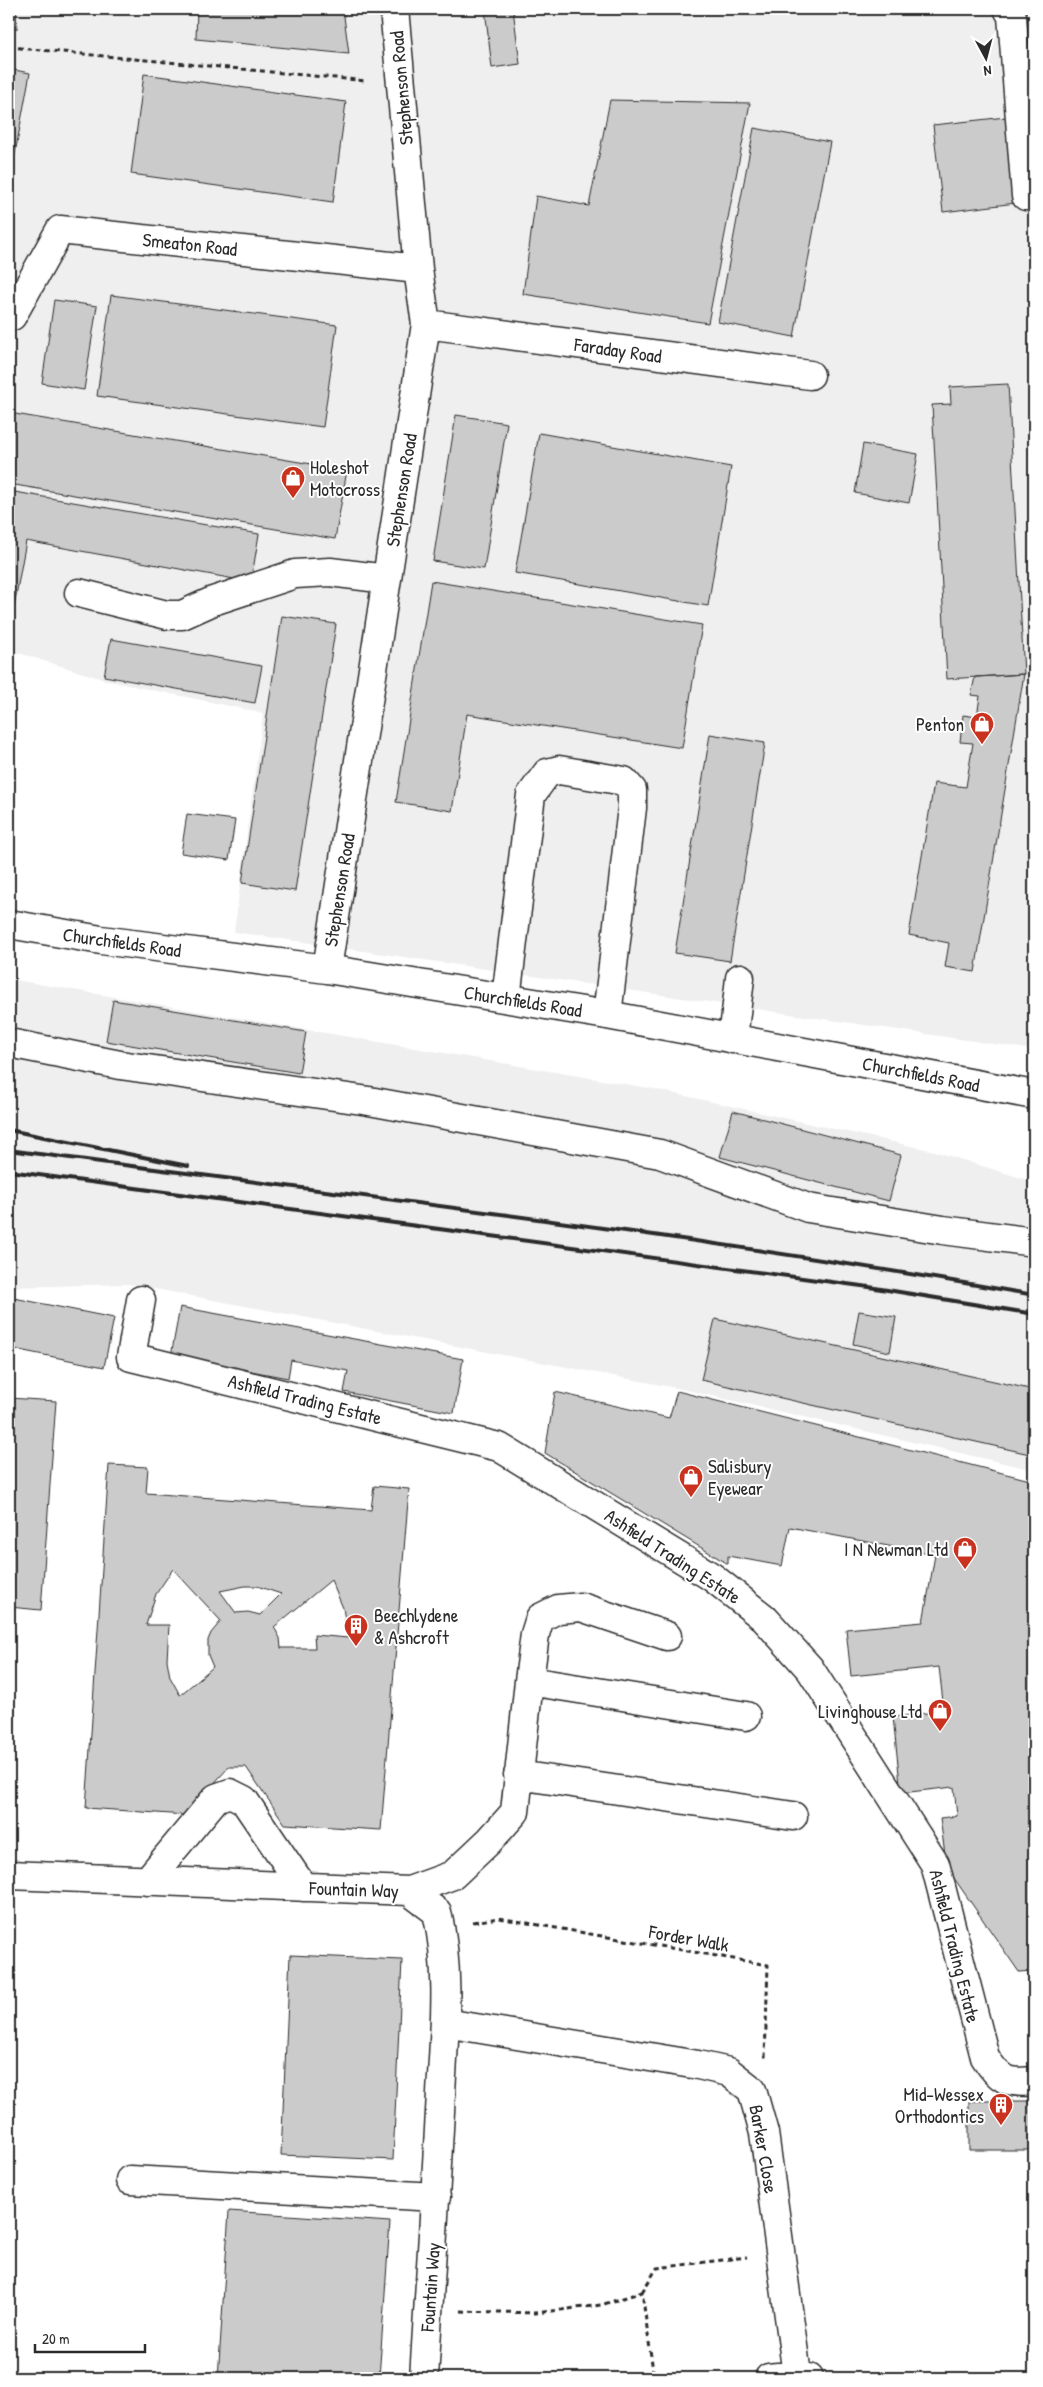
<svg xmlns="http://www.w3.org/2000/svg" width="1043" height="2387" font-family="'Patrick Hand',sans-serif">
  <style>
    .built { fill: #efefef }
    .building { fill: #cbcbcb; stroke: #2b2b2b; fill-rule: evenodd }
    .lines { fill: none; stroke-linecap: round; stroke-linejoin: round }
    .minor-casing { stroke: #2b2b2b; stroke-width: 31 }
    .path { stroke: #2b2b2b; stroke-width: 3; stroke-dasharray: 5 4; stroke-linecap: butt }
    .minor { stroke: #fff; stroke-width: 28 }
    .rail { stroke: #2b2b2b; stroke-width: 4 }
    .labels { text-anchor: middle; dominant-baseline: central; stroke-width: 4; stroke-linejoin: round; paint-order: stroke }
    .street-label { font-size: 19px; fill: #2b2b2b; stroke: #fff }
    .poi-label { font-size: 19px; fill: #2b2b2b; stroke: #fff; text-anchor: end }
  </style>
  <rect width="100%" height="100%" fill="#fff"/>
  <filter id="ink" filterUnits="userSpaceOnUse"><feTurbulence type="fractalNoise" baseFrequency=".02" numOctaves="2"/><feDisplacementMap in="SourceGraphic" scale="10" xChannelSelector="R" yChannelSelector="G"/><feConvolveMatrix kernelMatrix="1 2 1 2 8 2 1 2 1" color-interpolation-filters="sRGB"/></filter>
  <g filter="url(#ink)">
    <path class="built" d="M 9,9 L 1034,9 L 1034,1050 L 234,932 L 263,713 L 109,681 L 9,650 Z
      M 9,979 L 649,1088 L 934,1151 L 1034,1182 L 1034,1470 L 682,1389 L 129,1284 L 9,1287 Z"/>
    <path class="building" d="M 9,9 L 16,9 L 17,29 L 9,29 Z
      M 197,9 L 343,9 L 349,54 L 196,39 Z
      M 485,9 L 513,9 L 520,64 L 492,68 Z
      M 9,69 L 30,73 L 9,186 Z
      M 144,74 L 346,102 L 333,202 L 131,174 Z
      M 610,100 L 750,103 L 708,323 L 523,294 L 536,196 L 589,206 Z
      M 1006,117 L 1016,203 L 943,212 L 933,125 Z
      M 754,128 L 830,142 L 794,337 L 718,322 Z
      M 111,295 L 337,325 L 323,427 L 97,396 Z
      M 54,300 L 97,306 L 84,390 L 42,383 Z
      M 1008,384 L 1024,674 L 947,679 L 932,405 L 951,404 L 950,387 Z
      M 9,413 L 347,470 L 335,539 L 9,484 Z
      M 456,415 L 507,423 L 484,569 L 433,561 Z
      M 539,433 L 731,467 L 708,606 L 515,573 Z
      M 863,444 L 918,454 L 909,503 L 855,493 Z
      M 9,491 L 259,534 L 251,582 L 26,541 L 9,634 Z
      M 431,581 L 702,625 L 682,748 L 467,714 L 452,811 L 396,802 Z
      M 282,616 L 336,624 L 295,891 L 242,883 Z
      M 111,639 L 262,666 L 255,703 L 104,676 Z
      M 1024,674 L 975,972 L 945,967 L 949,943 L 909,935 L 934,783 L 966,787 L 973,743 L 960,742 L 963,715 L 977,717 L 980,696 L 971,695 L 975,677 Z
      M 710,734 L 765,743 L 730,961 L 675,953 Z
      M 187,814 L 235,820 L 229,860 L 181,853 Z
      M 113,1000 L 306,1032 L 299,1073 L 106,1041 Z
      M 733,1111 L 901,1155 L 889,1201 L 720,1157 Z
      M 9,1297 L 114,1318 L 104,1367 L 9,1348 Z
      M 180,1307 L 463,1359 L 454,1413 L 344,1392 L 348,1371 L 291,1360 L 288,1378 L 171,1356 Z
      M 859,1311 L 896,1317 L 890,1352 L 853,1344 Z
      M 715,1319 L 1034,1390 L 1034,1455 L 701,1380 Z
      M 677,1391 L 1034,1481 L 1034,1971 L 1019,1972 L 947,1868 L 940,1818 L 957,1816 L 954,1787 L 901,1793 L 893,1717 L 944,1711 L 939,1667 L 851,1676 L 846,1629 L 923,1622 L 935,1555 L 790,1527 L 782,1566 L 728,1556 L 728,1564 L 545,1453 L 555,1392 L 669,1418 Z
      M 9,1398 L 56,1401 L 41,1610 L 9,1607 Z
      M 109,1465 L 148,1467 L 146,1493 L 371,1510 L 374,1486 L 409,1489 L 381,1830 L 285,1824 L 246,1767 L 229,1767 L 185,1815 L 86,1808 ZM 173,1569 L 221,1621 L 211,1633 L 208,1640 L 208,1655 L 213,1667 L 180,1695 L 170,1677 L 167,1660 L 169,1625 L 146,1625 L 156,1594 ZM 331,1580 L 343,1608 L 348,1638 L 314,1635 L 315,1648 L 281,1648 L 280,1638 L 274,1627 ZM 245,1586 L 257,1586 L 281,1594 L 260,1615 L 248,1612 L 236,1613 L 220,1591 Z
      M 290,1955 L 402,1960 L 393,2160 L 281,2155 Z
      M 1028,1971 L 1034,1971 L 1034,2001 Z
      M 969,2101 L 1034,2101 L 1034,2150 L 969,2150 Z
      M 229,2211 L 390,2222 L 379,2378 L 218,2378 Z"/>
    <g class="lines">
      <defs>
        <path id="minor" d="M 1008,9 L 1012,16 L 1026,196
          M 12,316 L 60,230 L 418,269
          M 426,324 L 810,375
          M 79,593 L 167,615 L 182,615 L 213,601 L 295,574 L 330,572 L 387,579
          M 9,924 L 101,940 L 327,969 L 607,1015 L 1034,1095
          M 327,969 L 426,324 L 418,269 L 394,9
          M 506,998 L 531,795 L 547,773 L 559,770 L 624,781 L 632,790 L 632,808 L 607,1015
          M 733,1039 L 740,978
          M 9,1043 L 120,1065 L 369,1101 L 660,1154 L 808,1208 L 943,1230 L 1034,1242
          M 141,1300 L 131,1357 L 499,1447 L 712,1577 L 764,1618 L 810,1669 L 935,1864 L 985,2057 C 999,2080 1008,2084 1034,2081
          M 529,1681 L 535,1634 L 540,1618 L 558,1609 L 581,1607 L 667,1636
          M 518,1775 L 793,1816
          M 9,1875 L 409,1891 L 437,1912 C 451,1972 444,2034 441,2094 C 436,2189 430,2283 424,2378
          M 147,1881 L 216,1798 L 230,1793 L 244,1800 L 303,1887
          M 409,1891 L 453,1875 L 489,1841 L 515,1812 L 529,1681 L 746,1716
          M 445,2023 L 698,2065 L 729,2072 L 752,2090 L 764,2133 L 797,2375 L 809,2378
          M 130,2180 L 436,2197
          M 769,2378 L 797,2375"/>
      </defs>
      <use href="#minor" class="minor-casing"/>
      <path class="path" d="M 9,47 L 367,81
        M 473,1922 L 499,1918 L 768,1965 L 765,2058
        M 642,2292 L 657,2268 L 747,2257
        M 461,2311 L 535,2313 L 601,2305 L 642,2292 L 654,2378"/>
      <use href="#minor" class="minor"/>
      <path class="rail" d="M 9,1130 L 188,1166
        M 9,1150 C 351,1195 694,1235 1034,1295
        M 9,1171 L 869,1287 L 1034,1314"/>
    </g>
  </g>
  <defs>
    <symbol id="shop-pin" viewBox="-11 -11 22 30"><path d="M0 17L-7.5 6A9.5 9.5 0 1 1 7.5 6Z" fill="#c8321e" stroke="#fff"/><path d="M-5-2.5h2.3a2.7 3.5 0 0 1 5.4 0H5L5.5 6h-11ZM-1.5-2.5h3a1.5 2.3 0 0 0-3 0Z" fill="#fff"/></symbol>
    <symbol id="building-pin" viewBox="-11 -11 22 30"><path d="M0 17L-7.5 6A9.5 9.5 0 1 1 7.5 6Z" fill="#c8321e" stroke="#fff"/><path d="M-4-6H4V6H1V3H-1V6H-4ZM-2.5-4.3h1.7v1.8h-1.7ZM.8-4.3h1.7v1.8H.8ZM-2.5-1h1.7V.8h-1.7ZM.8-1h1.7V.8H.8Z" fill="#fff"/></symbol>
  </defs>
  <g fill-rule="evenodd">
    <use href="#shop-pin" x="279" y="464" width="28" height="38"/>
    <use href="#shop-pin" x="968" y="710" width="28" height="38"/>
    <use href="#shop-pin" x="677" y="1463" width="28" height="38"/>
    <use href="#shop-pin" x="951" y="1535" width="28" height="38"/>
    <use href="#building-pin" x="342" y="1612" width="28" height="38"/>
    <use href="#shop-pin" x="926" y="1697" width="28" height="38"/>
    <use href="#building-pin" x="987" y="2091" width="28" height="38"/>
  </g>
  <g class="labels">
    <g class="street-label">
      <text transform="translate(401 88) rotate(-95)">Stephenson Road</text>
      <text transform="translate(190 244) rotate(6)">Smeaton Road</text>
      <text transform="translate(618 350) rotate(8)">Faraday Road</text>
      <text transform="translate(401 490) rotate(-81)">Stephenson Road</text>
      <text transform="translate(339 890) rotate(-81)">Stephenson Road</text>
      <text transform="translate(122 942) rotate(8)">Churchfields Road</text>
      <text transform="translate(523 1001) rotate(9)">Churchfields Road</text>
      <text transform="translate(921 1074) rotate(11)">Churchfields Road</text>
      <text transform="translate(305 1399) rotate(14)">Ashfield Trading Estate</text>
      <text transform="translate(673 1556) rotate(33)">Ashfield Trading Estate</text>
      <text transform="translate(354 1889) rotate(2)">Fountain Way</text>
      <text transform="translate(689 1938) rotate(10)">Forder Walk</text>
      <text transform="translate(955 1946) rotate(76)">Ashfield Trading Estate</text>
      <text transform="translate(764 2149) rotate(80)">Barker Close</text>
      <text transform="translate(430 2287) rotate(-86)">Fountain Way</text>
    </g>
    <g class="poi-label">
      <text x="310" y="467" text-anchor="start">Holeshot<tspan x="310" dy="22">Motocross</tspan></text>
      <text x="964" y="724">Penton</text>
      <text x="708" y="1466" text-anchor="start">Salisbury<tspan x="708" dy="22">Eyewear</tspan></text>
      <text x="948" y="1549">I N Newman Ltd</text>
      <text x="374" y="1615" text-anchor="start">Beechlydene<tspan x="374" dy="22">&amp; Ashcroft</tspan></text>
      <text x="922" y="1711">Livinghouse Ltd</text>
      <text x="984" y="2094">Mid-Wessex<tspan x="984" dy="22">Orthodontics</tspan></text>
    </g>
  </g>
  <rect width="1043" height="2387" fill="none" stroke="#fff" stroke-width="30"/>
  <rect x="15" y="15" width="1013" height="2357" fill="none" stroke="#2b2b2b" stroke-width="2" filter="url(#ink)"/>
  <g transform="translate(986 58) rotate(173)" stroke="#ffffff" stroke-width="4" paint-order="stroke">
  <path d="M0-4L9 19L0 12L-9 19Z" fill="#2b2b2b"/>
  <text y="-8" font-size="14" font-weight="bold" text-anchor="middle" fill="#2b2b2b">N</text>
  </g>
  <path d="M35 2344v8h110v-8" fill="none" stroke="#2b2b2b" stroke-width="2.5"/>
  <text x="42" y="2344" font-size="15" fill="#2b2b2b" stroke="#ffffff" stroke-width="4" paint-order="stroke">20 m</text>
</svg>
